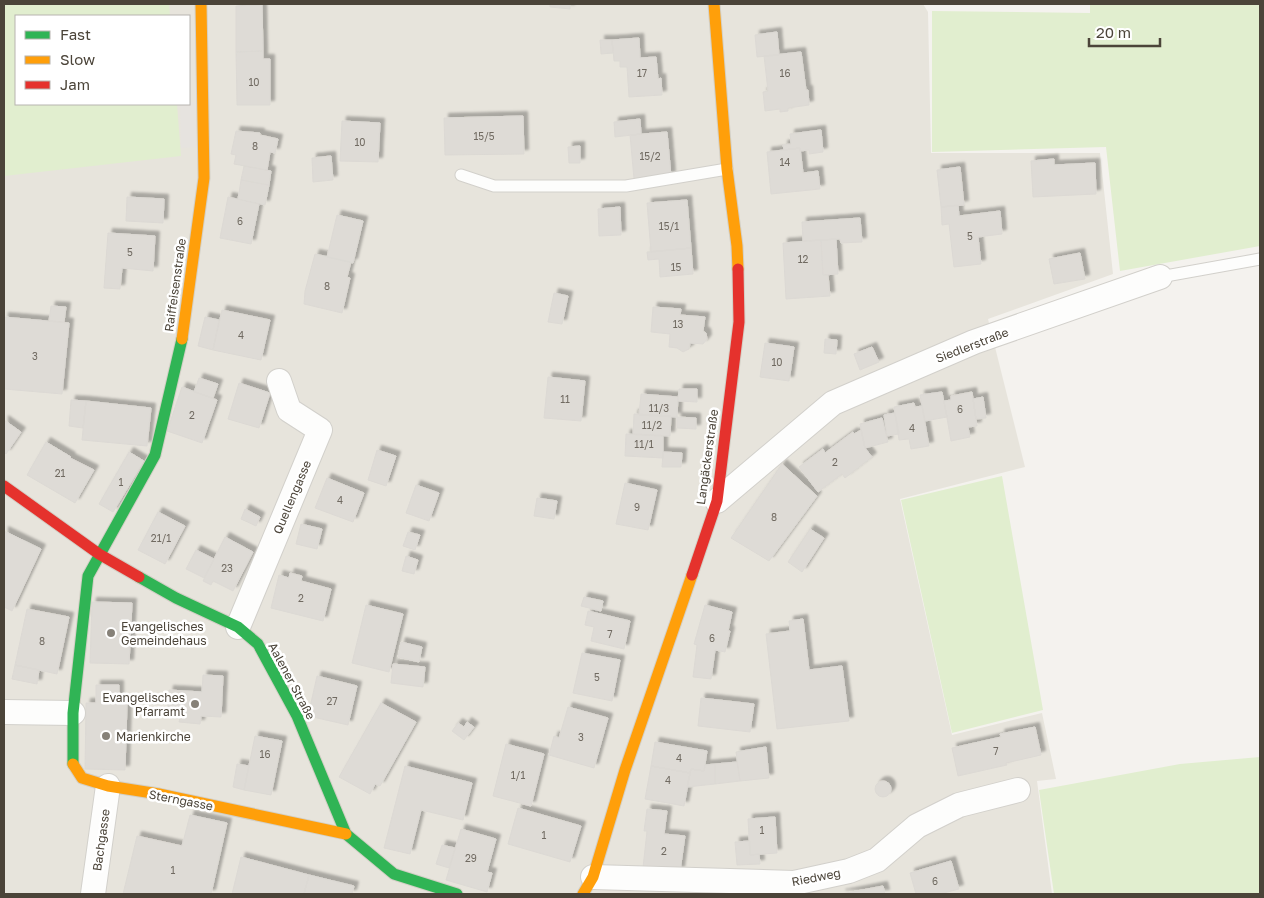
<svg xmlns="http://www.w3.org/2000/svg" width="1264" height="898" font-family="'Golos Text',sans-serif">
  <style>
    .residential { fill: #e7e4dc; fill-rule: evenodd }
    .green { fill: #e1eecf }
    .parking { fill: #e6e3df }
    .building { fill: #dedbd6; stroke: #dcd9d4; filter: url(#shadow) }
    .lines { fill: none; stroke-linecap: round; stroke-linejoin: round }
    .lane-casing { stroke: #d2d0cb; stroke-width: 13 }
    .street-casing { stroke: #d2d0cb; stroke-width: 26 }
    .fast-casing { stroke: #d3cfc5; stroke-width: 13 }
    .slow-casing { stroke: #d3cfc5; stroke-width: 13 }
    .jam-casing { stroke: #d3cfc5; stroke-width: 13 }
    .lane { stroke: #fdfdfc; stroke-width: 11 }
    .street { stroke: #fdfdfc; stroke-width: 24 }
    .fast { stroke: #30b455; stroke-width: 11 }
    .slow { stroke: #ff9f0a; stroke-width: 11 }
    .jam { stroke: #e5322d; stroke-width: 11 }
    .poi-dot { fill: #868178; stroke: #fff; stroke-width: 2 }
    .labels { text-anchor: middle; dominant-baseline: central; stroke-width: 5; stroke-linejoin: round; paint-order: stroke }
    .number-label { font-size: 10px; fill: #706a61 }
    .street-label { font-size: 12px; fill: #4b4439; stroke: #fff }
    .poi-label { font-size: 12px; fill: #4b4439; stroke: #fff; text-anchor: start }
  </style>
  <defs>
    <filter id="shadow"><feDropShadow dx="4.5" dy="-4.5" stdDeviation="1" flood-color="#0004"/></filter>
  </defs>
  <rect width="100%" height="100%" fill="#f4f2ee"/>
  <path class="residential" d="M 4,4 L 923,4 L 928,12 L 931,153 L 1100,153 L 1113,274 L 988,319 L 1025,467 L 900,499 L 952,735 L 1042,713 L 1056,779 L 1037,781 L 1052,894 L 4,894 ZM 16,16 L 189,16 L 189,104 L 16,104 Z"/>
  <path class="green" d="M 4,4 L 169,4 L 170,16 L 16,16 L 16,104 L 177,104 L 181,156 L 4,176 Z
    M 1090,4 L 1260,4 L 1260,246 L 1120,271 L 1106,147 L 932,152 L 932,11 L 1090,13 Z
    M 1002,476 L 1043,710 L 952,733 L 901,500 Z
    M 1260,757 L 1260,894 L 1054,894 L 1039,790 L 1180,764 Z"/>
  <path class="parking" d="M 189,102 L 195,102 L 196,147 L 181,148 L 180,104 L 189,104 Z"/>
  <path class="building" d="M 550,4 L 570,4 L 570,9 L 550,7 Z
    M 262,5 L 263,51 L 236,52 L 236,6 Z
    M 777,32 L 779,55 L 757,57 L 755,35 Z
    M 639,38 L 640,58 L 656,57 L 658,79 L 661,78 L 662,95 L 629,97 L 627,67 L 620,67 L 620,61 L 614,61 L 612,40 Z
    M 600,40 L 612,40 L 613,53 L 601,54 Z
    M 263,51 L 263,59 L 270,59 L 270,105 L 237,105 L 236,52 Z
    M 801,52 L 806,90 L 808,90 L 809,105 L 788,108 L 788,111 L 780,112 L 780,109 L 765,111 L 763,92 L 768,91 L 764,56 Z
    M 523,116 L 524,154 L 445,155 L 444,118 Z
    M 640,119 L 641,134 L 615,137 L 614,122 Z
    M 342,121 L 380,123 L 378,162 L 340,161 Z
    M 821,130 L 823,152 L 809,154 L 809,150 L 800,151 L 800,148 L 784,150 L 783,145 L 791,144 L 790,134 Z
    M 236,131 L 260,133 L 260,135 L 278,139 L 275,153 L 270,152 L 267,170 L 234,164 L 236,155 L 231,154 Z
    M 667,132 L 671,176 L 634,179 L 630,135 Z
    M 580,146 L 580,163 L 569,163 L 568,147 Z
    M 800,148 L 803,173 L 818,171 L 820,189 L 771,194 L 767,152 Z
    M 331,156 L 333,180 L 313,182 L 312,158 Z
    M 1054,159 L 1054,165 L 1095,163 L 1096,194 L 1033,197 L 1031,161 Z
    M 244,166 L 271,171 L 269,185 L 241,180 Z
    M 960,167 L 964,205 L 941,207 L 937,170 Z
    M 241,180 L 269,185 L 265,205 L 238,199 Z
    M 127,197 L 164,199 L 163,223 L 126,221 Z
    M 228,197 L 259,204 L 251,244 L 220,238 Z
    M 687,200 L 691,248 L 651,252 L 647,203 Z
    M 958,205 L 959,216 L 1000,211 L 1002,234 L 978,237 L 981,264 L 954,267 L 949,224 L 942,225 L 941,207 Z
    M 620,207 L 621,235 L 599,236 L 598,209 Z
    M 337,215 L 363,221 L 353,263 L 327,257 Z
    M 860,218 L 862,242 L 841,243 L 840,239 L 803,241 L 802,222 Z
    M 108,233 L 155,236 L 153,271 L 122,268 L 120,289 L 104,288 Z
    M 836,239 L 838,274 L 823,275 L 821,240 Z
    M 821,240 L 823,275 L 828,275 L 830,296 L 786,299 L 783,243 Z
    M 691,248 L 693,274 L 660,277 L 659,259 L 648,260 L 647,252 Z
    M 1080,253 L 1085,279 L 1054,284 L 1049,259 Z
    M 315,254 L 351,262 L 347,277 L 350,278 L 342,313 L 304,304 L 305,291 Z
    M 554,293 L 568,296 L 562,324 L 548,322 Z
    M 51,306 L 66,307 L 64,322 L 49,321 Z
    M 653,307 L 681,309 L 680,315 L 705,317 L 703,331 L 706,333 L 707,339 L 703,344 L 690,343 L 689,349 L 683,352 L 677,348 L 669,347 L 670,334 L 651,332 Z
    M 222,310 L 270,320 L 261,360 L 213,350 Z
    M 4,317 L 69,323 L 62,394 L 4,389 Z
    M 205,317 L 219,320 L 213,350 L 198,346 Z
    M 825,339 L 837,340 L 836,354 L 824,353 Z
    M 765,343 L 794,347 L 789,381 L 760,377 Z
    M 872,347 L 879,362 L 860,370 L 854,354 Z
    M 548,377 L 585,381 L 581,421 L 544,418 Z
    M 199,378 L 218,384 L 213,398 L 194,392 Z
    M 239,383 L 270,393 L 259,428 L 228,419 Z
    M 182,387 L 217,400 L 202,443 L 167,431 Z
    M 679,389 L 697,389 L 697,402 L 678,401 Z
    M 942,392 L 947,417 L 925,421 L 920,395 Z
    M 972,392 L 977,426 L 968,427 L 970,437 L 951,441 L 944,401 L 951,400 L 951,396 Z
    M 641,394 L 678,397 L 677,417 L 639,415 Z
    M 983,397 L 986,418 L 976,419 L 973,399 Z
    M 71,400 L 86,401 L 83,428 L 69,426 Z
    M 86,401 L 151,408 L 147,446 L 82,440 Z
    M 914,403 L 915,407 L 922,406 L 929,446 L 911,449 L 909,439 L 899,440 L 894,407 Z
    M 895,413 L 899,434 L 887,436 L 884,415 Z
    M 634,414 L 671,416 L 670,436 L 633,434 Z
    M 677,417 L 696,418 L 696,429 L 677,428 Z
    M 882,418 L 888,442 L 865,448 L 860,424 Z
    M 4,420 L 21,432 L 6,454 L 4,452 Z
    M 861,430 L 865,448 L 872,457 L 845,478 L 842,474 L 818,492 L 799,467 L 823,449 L 825,453 L 853,432 L 854,434 Z
    M 626,434 L 663,436 L 663,458 L 625,456 Z
    M 46,442 L 71,457 L 70,458 L 94,470 L 75,503 L 27,475 Z
    M 377,450 L 396,456 L 386,486 L 368,480 Z
    M 129,452 L 144,461 L 113,512 L 99,504 Z
    M 663,452 L 682,453 L 681,467 L 662,467 Z
    M 782,464 L 817,496 L 769,561 L 731,538 Z
    M 327,478 L 364,493 L 353,522 L 315,508 Z
    M 625,483 L 657,490 L 648,530 L 616,524 Z
    M 416,485 L 439,493 L 429,521 L 406,513 Z
    M 537,498 L 557,501 L 554,519 L 534,516 Z
    M 245,509 L 260,517 L 256,526 L 241,519 Z
    M 158,512 L 185,526 L 165,564 L 138,550 Z
    M 301,524 L 322,529 L 317,549 L 296,544 Z
    M 810,529 L 824,538 L 802,572 L 788,562 Z
    M 4,531 L 41,549 L 12,611 L 4,607 Z
    M 408,532 L 420,535 L 415,550 L 403,546 Z
    M 225,537 L 253,552 L 233,591 L 213,581 L 211,585 L 203,581 Z
    M 196,550 L 214,559 L 204,578 L 186,569 Z
    M 406,556 L 418,560 L 414,574 L 402,571 Z
    M 290,573 L 302,576 L 301,581 L 331,589 L 323,621 L 271,608 L 279,575 L 289,578 Z
    M 584,597 L 603,601 L 601,611 L 581,606 Z
    M 92,602 L 132,603 L 129,664 L 90,663 Z
    M 366,605 L 403,614 L 389,672 L 352,663 Z
    M 705,605 L 732,612 L 728,631 L 730,631 L 725,652 L 715,650 L 711,679 L 693,677 L 697,645 L 694,644 Z
    M 27,609 L 69,617 L 57,674 L 15,665 Z
    M 588,611 L 630,621 L 624,649 L 591,641 L 594,627 L 585,625 Z
    M 803,619 L 809,670 L 842,666 L 849,721 L 777,729 L 766,634 L 790,631 L 789,621 Z
    M 401,642 L 422,647 L 419,662 L 398,657 Z
    M 582,653 L 620,660 L 612,701 L 573,693 Z
    M 393,664 L 425,667 L 423,687 L 391,683 Z
    M 15,665 L 39,670 L 37,684 L 12,679 Z
    M 203,675 L 223,676 L 221,717 L 201,716 L 200,724 L 179,722 L 180,718 L 167,718 L 169,690 L 202,692 Z
    M 317,676 L 357,686 L 348,725 L 308,716 Z
    M 96,685 L 119,685 L 119,704 L 127,704 L 125,770 L 85,769 L 86,703 L 96,703 Z
    M 701,698 L 754,704 L 750,732 L 698,726 Z
    M 381,703 L 416,722 L 380,786 L 375,784 L 370,794 L 339,777 Z
    M 568,707 L 608,718 L 594,768 L 549,755 L 554,736 L 559,738 Z
    M 467,722 L 474,727 L 464,740 L 452,731 L 458,723 L 464,727 Z
    M 1035,727 L 1041,755 L 1006,763 L 1007,765 L 958,776 L 952,748 L 1001,737 L 1000,734 Z
    M 255,736 L 282,741 L 271,795 L 244,790 Z
    M 655,742 L 707,751 L 704,771 L 691,769 L 690,773 L 651,766 Z
    M 506,744 L 544,754 L 531,806 L 493,796 Z
    M 766,747 L 769,778 L 740,781 L 736,752 Z
    M 737,762 L 740,781 L 715,784 L 715,764 Z
    M 237,764 L 249,766 L 244,790 L 233,787 Z
    M 715,764 L 715,784 L 687,787 L 691,769 L 704,771 L 705,765 Z
    M 405,766 L 472,783 L 463,820 L 421,810 L 410,854 L 384,848 Z
    M 651,766 L 690,773 L 684,806 L 645,799 Z
    M875 789a8 8 0 1 1 16 0a8 8 0 1 1-16 0Z
    M 518,808 L 581,826 L 570,862 L 508,844 Z
    M 647,809 L 667,811 L 664,834 L 685,836 L 680,871 L 643,867 L 647,831 L 644,831 Z
    M 190,815 L 227,823 L 211,894 L 123,894 L 137,836 L 182,846 Z
    M 775,817 L 777,853 L 750,855 L 748,819 Z
    M 461,829 L 496,839 L 487,872 L 492,873 L 487,892 L 446,880 Z
    M 750,841 L 750,855 L 759,854 L 760,864 L 737,865 L 735,842 Z
    M 442,845 L 455,848 L 449,868 L 436,864 Z
    M 241,857 L 309,875 L 304,894 L 232,894 Z
    M 951,861 L 959,889 L 940,894 L 916,894 L 910,873 Z
    M 309,875 L 354,886 L 352,894 L 304,894 Z
    M 883,886 L 885,894 L 841,894 Z"/>
  <g class="lines">
    <defs>
      <path id="lane" d="M 461,175 L 494,186 L 626,186 L 727,169
        M 1160,277 L 1260,259"/>
      <path id="street" d="M 717,501 L 833,403 L 974,342 L 1160,277
        M 238,627 L 320,430 L 289,410 L 279,381
        M 4,712 L 73,713
        M 593,877 L 794,883 L 849,871 L 877,860 L 917,826 L 959,805 L 1018,790
        M 93,894 L 108,786"/>
      <path id="fast" d="M 139,577 L 176,598 L 238,627 L 258,644 L 297,716 L 346,834 L 394,874 L 457,894
        M 73,764 L 73,713 L 88,576 L 155,455 L 182,339"/>
      <path id="slow" d="M 714,4 L 727,169 L 737,246 L 738,269
        M 182,339 L 204,178 L 201,4
        M 73,764 L 82,778 L 108,786 L 159,794 L 346,834
        M 583,894 L 593,877 L 625,770 L 692,575"/>
      <path id="jam" d="M 4,486 L 99,554 L 139,577
        M 692,575 L 717,501 L 739,322 L 738,269"/>
    </defs>
    <use href="#lane" class="lane-casing"/>
    <use href="#street" class="street-casing"/>
    <use href="#fast" class="fast-casing"/>
    <use href="#slow" class="slow-casing"/>
    <use href="#jam" class="jam-casing"/>
    <use href="#lane" class="lane"/>
    <use href="#street" class="street"/>
    <use href="#fast" class="fast"/>
    <use href="#slow" class="slow"/>
    <use href="#jam" class="jam"/>
  </g>
  <g class="poi-dot">
    <circle cx="111" cy="633" r="5"/>
    <circle cx="195" cy="704" r="5"/>
    <circle cx="106" cy="736" r="5"/>
  </g>
  <g class="labels">
    <g class="number-label">
      <text x="642" y="73">17</text>
      <text x="785" y="73">16</text>
      <text x="254" y="82">10</text>
      <text x="484" y="136">15/5</text>
      <text x="360" y="142">10</text>
      <text x="255" y="146">8</text>
      <text x="650" y="156">15/2</text>
      <text x="785" y="162">14</text>
      <text x="240" y="221">6</text>
      <text x="669" y="226">15/1</text>
      <text x="970" y="236">5</text>
      <text x="130" y="252">5</text>
      <text x="803" y="259">12</text>
      <text x="676" y="267">15</text>
      <text x="327" y="286">8</text>
      <text x="678" y="324">13</text>
      <text x="241" y="335">4</text>
      <text x="35" y="356">3</text>
      <text x="777" y="362">10</text>
      <text x="565" y="399">11</text>
      <text x="659" y="408">11/3</text>
      <text x="960" y="409">6</text>
      <text x="192" y="415">2</text>
      <text x="652" y="425">11/2</text>
      <text x="912" y="428">4</text>
      <text x="644" y="444">11/1</text>
      <text x="835" y="462">2</text>
      <text x="60" y="473">21</text>
      <text x="121" y="482">1</text>
      <text x="340" y="500">4</text>
      <text x="637" y="507">9</text>
      <text x="774" y="517">8</text>
      <text x="161" y="538">21/1</text>
      <text x="227" y="568">23</text>
      <text x="301" y="598">2</text>
      <text x="610" y="634">7</text>
      <text x="712" y="638">6</text>
      <text x="42" y="641">8</text>
      <text x="597" y="677">5</text>
      <text x="332" y="701">27</text>
      <text x="581" y="737">3</text>
      <text x="996" y="751">7</text>
      <text x="265" y="754">16</text>
      <text x="679" y="758">4</text>
      <text x="518" y="775">1/1</text>
      <text x="668" y="780">4</text>
      <text x="762" y="830">1</text>
      <text x="544" y="835">1</text>
      <text x="664" y="851">2</text>
      <text x="471" y="858">29</text>
      <text x="173" y="870">1</text>
      <text x="935" y="881">6</text>
    </g>
    <g class="street-label">
      <text transform="translate(175 285) rotate(-82)">Raiffeisenstraße</text>
      <text transform="translate(972 345) rotate(-21)">Siedlerstraße</text>
      <text transform="translate(707 457) rotate(-82)">Langäckerstraße</text>
      <text transform="translate(292 497) rotate(-67)">Quellengasse</text>
      <text transform="translate(292 681) rotate(62)">Aalener Straße</text>
      <text transform="translate(181 800) rotate(11)">Sterngasse</text>
      <text transform="translate(101 840) rotate(-82)">Bachgasse</text>
      <text transform="translate(816 877) rotate(-11)">Riedweg</text>
    </g>
    <g class="poi-label">
      <text x="121" y="626">Evangelisches<tspan x="121" dy="14">Gemeindehaus</tspan></text>
      <text x="185" y="697" text-anchor="end">Evangelisches<tspan x="185" dy="14">Pfarramt</tspan></text>
      <text x="116" y="736">Marienkirche</text>
    </g>
  </g>
  <rect width="1264" height="898" fill="none" stroke="#4b4439" stroke-width="10"/>
  <rect x="15" y="15" width="175" height="90" fill="#ffffff" stroke="#b7b4b0"/>
  <rect x="25" y="31" width="25" height="8" fill="#30b455" stroke="#b7b4b0"/>
  <text x="60" y="40" font-size="15" fill="#4b4439">Fast</text>
  <rect x="25" y="56" width="25" height="8" fill="#ff9f0a" stroke="#b7b4b0"/>
  <text x="60" y="65" font-size="15" fill="#4b4439">Slow</text>
  <rect x="25" y="81" width="25" height="8" fill="#e5322d" stroke="#b7b4b0"/>
  <text x="60" y="90" font-size="15" fill="#4b4439">Jam</text>
  <path d="M1089 38v8h71v-8" fill="none" stroke="#4b4439" stroke-width="2.5"/>
  <text x="1096" y="38" font-size="15" fill="#4b4439" stroke="#ffffff" stroke-width="4" paint-order="stroke">20 m</text>
</svg>
